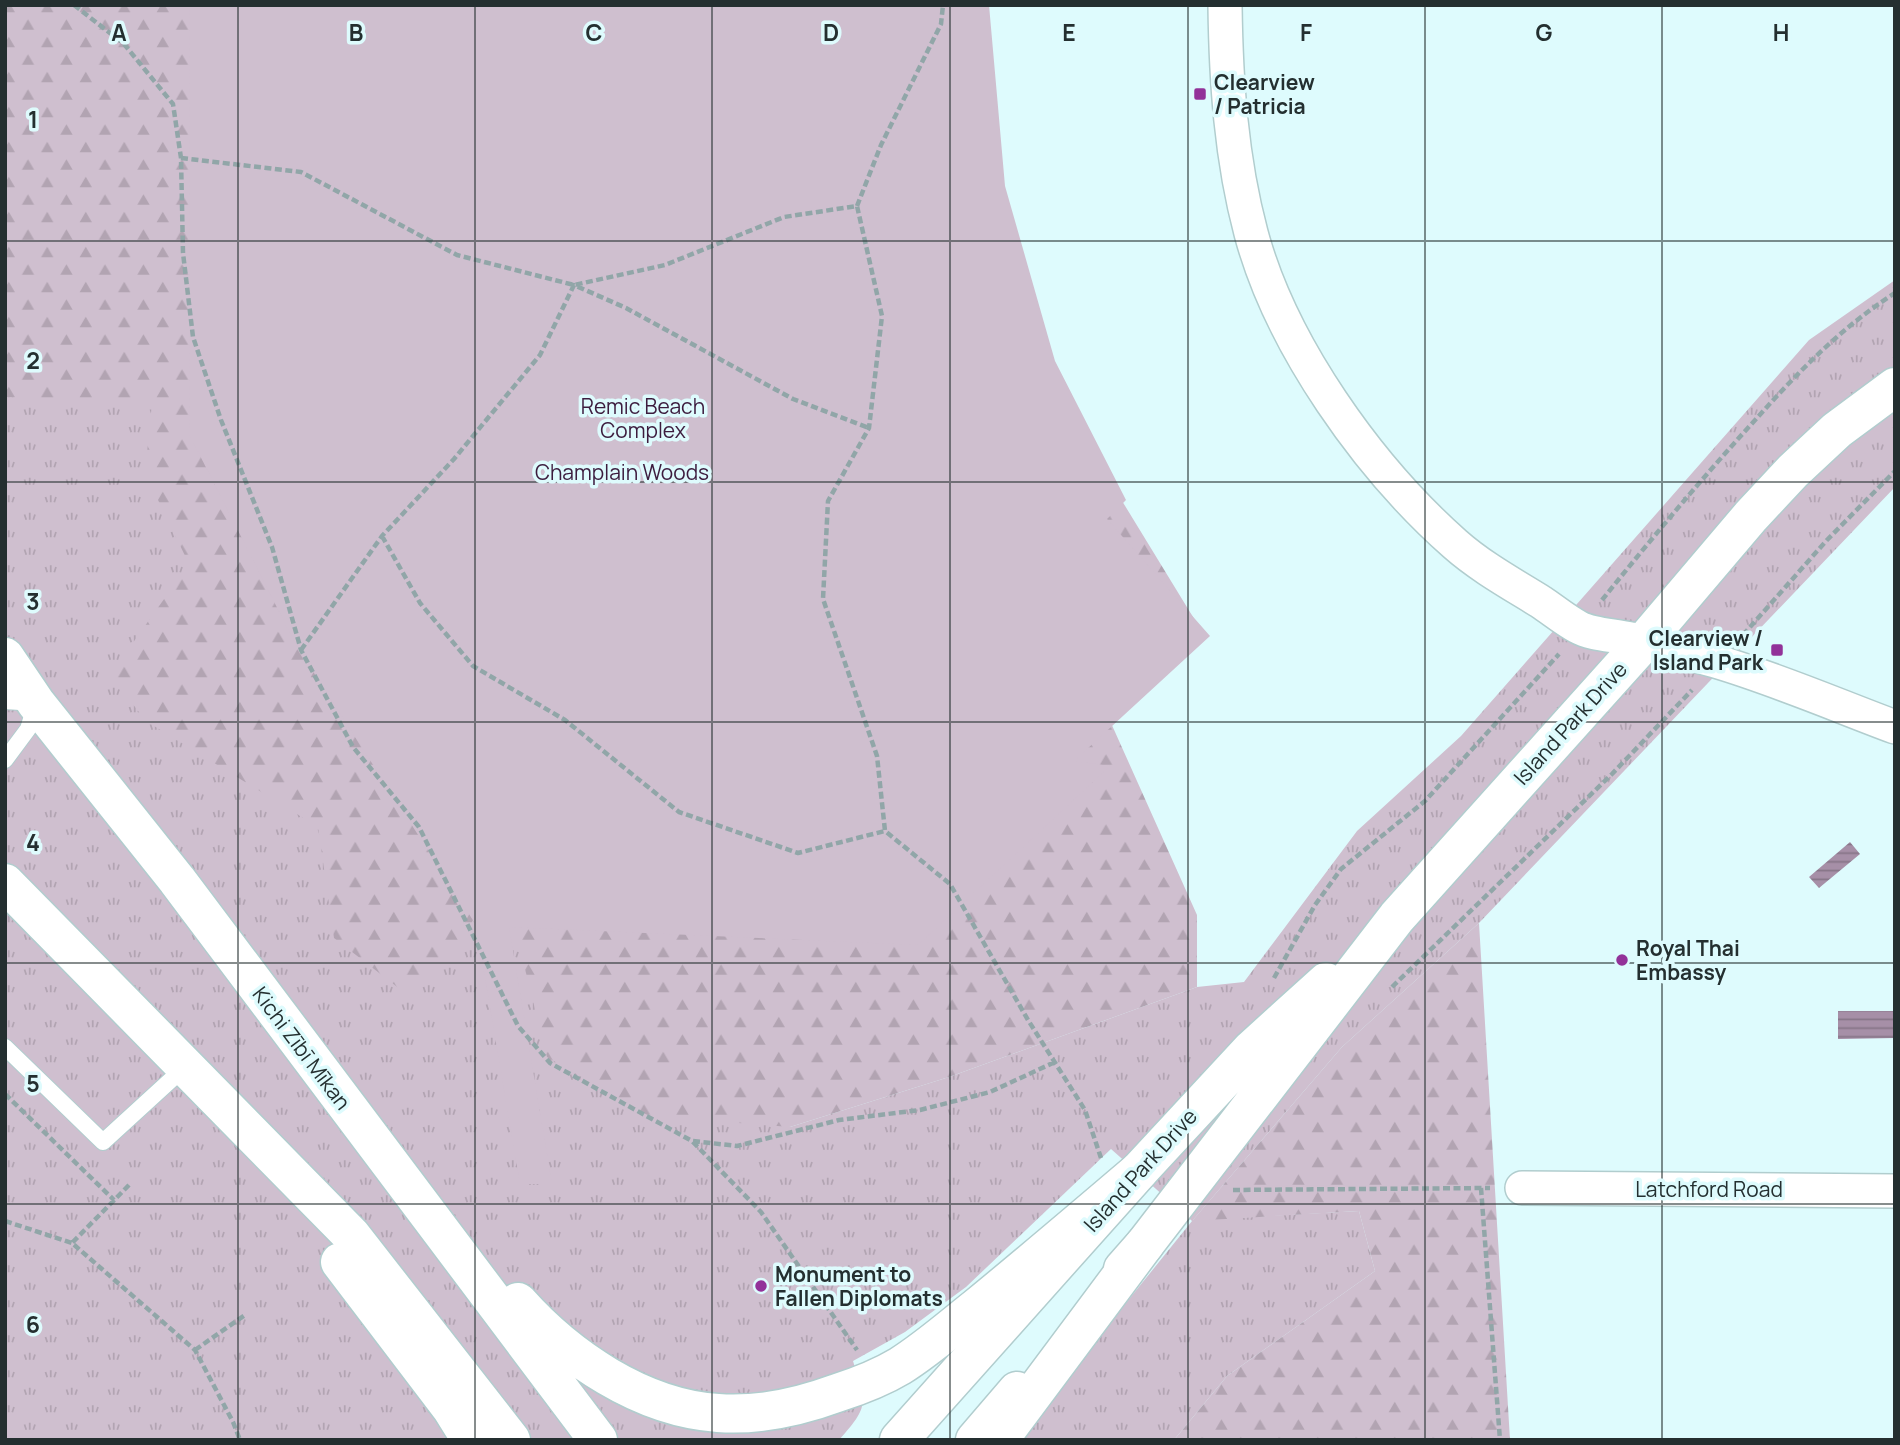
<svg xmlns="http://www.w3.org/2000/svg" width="1900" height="1445" font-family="Manrope,sans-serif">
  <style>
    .grass { fill: url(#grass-tufts) }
    .forest { fill: url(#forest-firs) }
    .park { fill: #cfbfcf }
    .water { fill: url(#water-rules) }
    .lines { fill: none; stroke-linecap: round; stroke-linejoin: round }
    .service-casing { stroke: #b1cdce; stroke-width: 18 }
    .minor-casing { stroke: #b1cdce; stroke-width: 36 }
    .secondary-casing { stroke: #b1cdce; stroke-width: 41 }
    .trunk-casing { stroke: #b1cdce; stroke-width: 41 }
    .path { stroke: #91a6a8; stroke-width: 4.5; stroke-dasharray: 7 3.5; stroke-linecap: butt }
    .service { stroke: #fff; stroke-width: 16 }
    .minor { stroke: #fff; stroke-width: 33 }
    .secondary { stroke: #fff; stroke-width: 38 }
    .trunk { stroke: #fff; stroke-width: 38 }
    .grid { fill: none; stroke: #242f30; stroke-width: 2; stroke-opacity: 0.55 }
    .poi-dot { fill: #923199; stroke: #defbfd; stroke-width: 2.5 }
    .labels { text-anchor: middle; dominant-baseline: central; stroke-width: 7; stroke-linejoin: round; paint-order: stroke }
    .poi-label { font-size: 21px; font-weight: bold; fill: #242f30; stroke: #defbfd; text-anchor: start }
    .park-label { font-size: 21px; fill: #3c1c3e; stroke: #defbfd }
    .street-label { font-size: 21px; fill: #242f30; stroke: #defbfd }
    .grid-label { font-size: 23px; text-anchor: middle; font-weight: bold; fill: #242f30; stroke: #defbfd; stroke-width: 7; stroke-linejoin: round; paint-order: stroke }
  </style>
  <defs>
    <pattern id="grass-tufts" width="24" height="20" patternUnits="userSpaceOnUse" patternTransform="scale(1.75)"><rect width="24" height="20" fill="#cfbfcf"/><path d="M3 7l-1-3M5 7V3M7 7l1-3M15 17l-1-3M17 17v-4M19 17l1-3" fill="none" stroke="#b2a4b2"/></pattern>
    <pattern id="forest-firs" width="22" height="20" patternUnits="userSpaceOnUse" patternTransform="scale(1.75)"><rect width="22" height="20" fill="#cfbfcf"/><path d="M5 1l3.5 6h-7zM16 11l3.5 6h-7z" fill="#b2a4b2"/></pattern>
    <pattern id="water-rules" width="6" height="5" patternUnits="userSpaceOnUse" patternTransform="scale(1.75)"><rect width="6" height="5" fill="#a68fa7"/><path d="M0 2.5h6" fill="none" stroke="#877588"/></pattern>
  </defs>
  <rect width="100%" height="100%" fill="#defbfd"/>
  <path class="grass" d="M 5,5 L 483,898 L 790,1127 L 949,1077 L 1197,987 L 1244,982 L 1357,831 L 1461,736 L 1809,340 L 1895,280 L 1895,487 L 1479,923 L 1342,1047 L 1193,1220 L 1359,1211 L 1375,1271 L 1227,1376 L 1174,1440 L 1022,1440 L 1059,1386 L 1192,1221 L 1111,1149 L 966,1287 L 905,1332 L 853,1361 C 866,1404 870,1405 839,1440 L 5,1440 Z"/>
  <path class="forest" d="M 5,5 L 985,5 L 1002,211 L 1075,424 L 1204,635 L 1111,723 L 1197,915 L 1197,987 L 949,1077 L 790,1127 L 649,1116 L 547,1057 L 513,921 L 483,899 L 460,947 L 405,993 L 334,938 L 318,827 L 146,721 L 110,675 L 189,564 L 145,473 L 152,403 L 5,397 Z
    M 1479,923 L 1510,1440 L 1174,1440 L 1227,1376 L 1375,1271 L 1359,1211 L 1192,1221 L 1342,1047 Z"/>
  <path class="park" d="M 190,5 L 989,5 L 1005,186 L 1055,361 L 1126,500 L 1107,519 L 1210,636 L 1074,761 L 1110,766 L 918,945 L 509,927 L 552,1184 L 520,1184 L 476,925 L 296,645 L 189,434 Z"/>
  <path class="water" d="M 1850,842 L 1860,854 L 1819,888 L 1809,877 Z
    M 1838,1011 L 1895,1011 L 1895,1038 L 1838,1039 Z"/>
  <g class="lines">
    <defs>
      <path id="service" d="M 5,701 L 36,703 L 28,729 L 5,760
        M 5,1047 L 103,1142 L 185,1067"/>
      <path id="minor" d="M 1225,5 C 1226,82 1231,158 1251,233 C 1281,345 1368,467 1455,544 C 1481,567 1512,584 1541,602 C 1553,610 1565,620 1578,627 C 1592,635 1615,635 1631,639 C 1659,645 1687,653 1715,661 C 1776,679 1836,705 1895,727
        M 1522,1188 L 1895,1191"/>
      <path id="secondary" d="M 1123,1269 L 1145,1244 L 1397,917 L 1644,642 L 1751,516 L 1793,471 L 1837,430 L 1895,387
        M 899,1440 L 1139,1171 L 1252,1049 L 1326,982
        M 975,1440 L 1017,1391"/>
      <path id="trunk" d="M 5,657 L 36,703 L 177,880 L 598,1440
        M 5,883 L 351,1235 L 511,1440
        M 340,1262 L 451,1408 L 471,1440
        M 518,1302 C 567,1357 641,1408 718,1413 C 759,1416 799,1407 837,1393 C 859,1386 880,1378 900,1366 C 927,1349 952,1327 976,1308 C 1031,1263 1085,1217 1139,1171
        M 999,1440 L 1145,1244"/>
    </defs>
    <use href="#service" class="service-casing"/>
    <use href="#minor" class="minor-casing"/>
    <use href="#secondary" class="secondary-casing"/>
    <use href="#trunk" class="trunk-casing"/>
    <path class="path" d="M 74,5 L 124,44 L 173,104 L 181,158 L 183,253 L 193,337 L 221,420 L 272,547 L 301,650 L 353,747 L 419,827 L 518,1026 L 550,1063 L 692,1141 L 761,1212 L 857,1350
      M 181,158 L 301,172 L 457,255 L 574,285 L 665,265 L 784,217 L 857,206 L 882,316 L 869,428 L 828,501 L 823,599 L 877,756 L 885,831 L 950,884 L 1028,1020 L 1085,1110 L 1101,1158
      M 857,206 L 881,145 L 941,24 L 943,5
      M 382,536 L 420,603 L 473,666 L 565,720 L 679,812 L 798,853 L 885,831
      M 1602,600 C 1652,538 1703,477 1757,418 C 1798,372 1843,326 1895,293
      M 1743,635 L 1827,540 L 1895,471
      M 301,650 L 382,536 L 454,459 L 540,355 L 574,285 L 626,308 L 793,399 L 869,428
      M 1274,978 L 1315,905 L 1341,869 L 1425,801 L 1559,654
      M 1392,987 L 1612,774 L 1692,690
      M 5,1094 L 114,1200
      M 693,1141 L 737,1146 L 839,1120 L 920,1110 L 990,1092 L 1055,1062
      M 129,1185 L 72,1243 L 195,1350 L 233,1422 L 240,1440
      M 1481,1188 L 1500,1440
      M 1233,1190 L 1490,1188
      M 5,1221 L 72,1243
      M 195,1350 L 245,1315"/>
    <use href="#service" class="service"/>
    <use href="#minor" class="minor"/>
    <use href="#secondary" class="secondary"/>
    <use href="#trunk" class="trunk"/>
  </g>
  <path class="grid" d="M 238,5 L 238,1440M 475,5 L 475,1440M 712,5 L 712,1440M 950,5 L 950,1440M 1188,5 L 1188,1440M 1425,5 L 1425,1440M 1662,5 L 1662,1440M 5,241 L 1895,241M 5,482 L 1895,482M 5,722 L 1895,722M 5,963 L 1895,963M 5,1204 L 1895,1204"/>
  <g class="poi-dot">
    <rect x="1193" y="87" width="14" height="14" rx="3.5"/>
    <rect x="1770" y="643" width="14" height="14" rx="3.5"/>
    <circle cx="1622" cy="960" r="7"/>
    <circle cx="761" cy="1286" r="7"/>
  </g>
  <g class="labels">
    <g class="poi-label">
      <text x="1214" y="82">Clearview<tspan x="1214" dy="24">/ Patricia</tspan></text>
      <text x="1763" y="638" text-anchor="end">Clearview /<tspan x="1763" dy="24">Island Park</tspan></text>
      <text x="1636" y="948">Royal Thai<tspan x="1636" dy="24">Embassy</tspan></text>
      <text x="775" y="1274">Monument to<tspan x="775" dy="24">Fallen Diplomats</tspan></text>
    </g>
    <g class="park-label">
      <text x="643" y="406">Remic Beach<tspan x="643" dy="24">Complex</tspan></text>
      <text x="622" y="472">Champlain Woods</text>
    </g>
    <g class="street-label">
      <text transform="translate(1570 723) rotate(-48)">Island Park Drive</text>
      <text transform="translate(302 1048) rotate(53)">Kichi Zībī Mīkan</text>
      <text transform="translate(1140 1170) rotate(-48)">Island Park Drive</text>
      <text x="1709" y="1189">Latchford Road</text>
    </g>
  </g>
  <g class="grid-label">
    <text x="119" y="41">A</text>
    <text x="356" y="41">B</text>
    <text x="594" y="41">C</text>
    <text x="831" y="41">D</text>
    <text x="1069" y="41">E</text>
    <text x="1306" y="41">F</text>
    <text x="1544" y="41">G</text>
    <text x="1781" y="41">H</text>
    <text x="33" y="128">1</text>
    <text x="33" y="369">2</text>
    <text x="33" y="610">3</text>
    <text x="33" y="851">4</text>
    <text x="33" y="1092">5</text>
    <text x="33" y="1333">6</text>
  </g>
  <rect width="1900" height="1445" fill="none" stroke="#242f30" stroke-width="14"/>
</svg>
